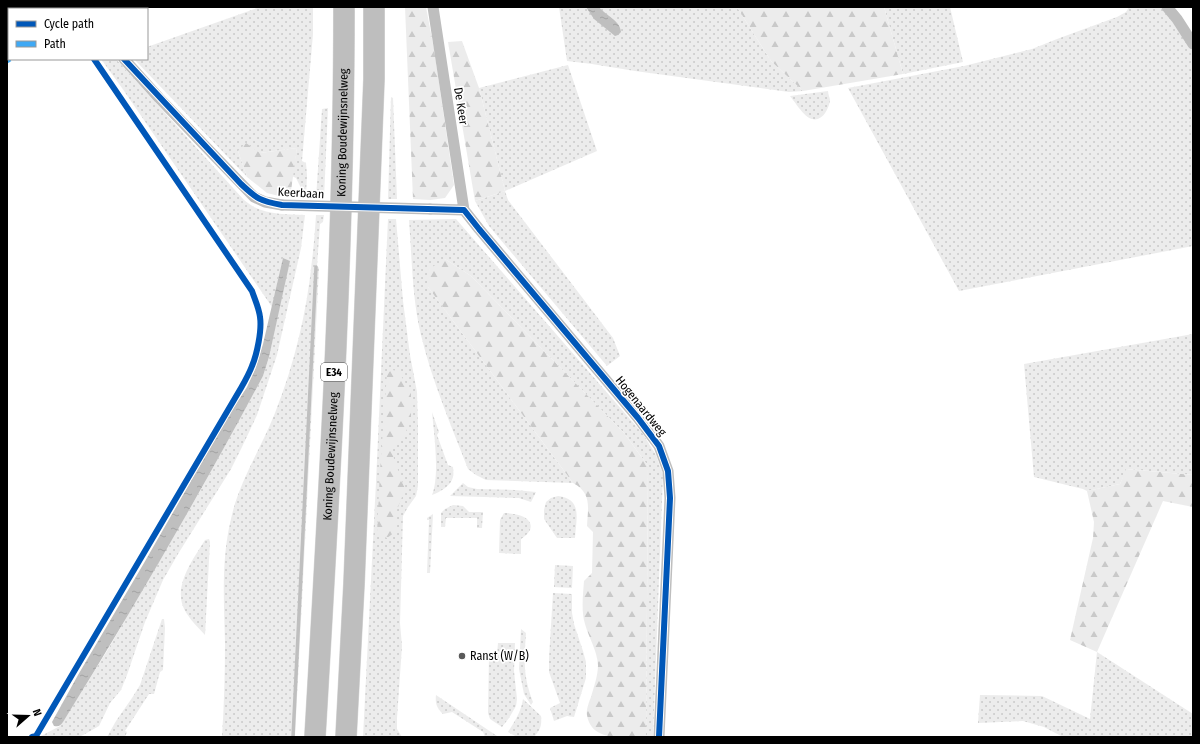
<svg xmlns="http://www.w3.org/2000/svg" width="1200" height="744" font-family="'Fira Sans Condensed',sans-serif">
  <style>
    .grass { fill: url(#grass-dots) }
    .forest { fill: url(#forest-firs) }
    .water { fill: url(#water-ripples) }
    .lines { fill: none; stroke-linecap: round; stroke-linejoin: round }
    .stream { stroke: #bfbfbf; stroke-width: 3.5 }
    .highway-casing { stroke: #dbdbdb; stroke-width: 22 }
    .street { stroke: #bebebe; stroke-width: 11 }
    .highway { stroke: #bebebe; stroke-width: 21 }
    .street-bridge { stroke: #bebebe; stroke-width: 11 }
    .quiet { stroke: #3fa9f5; stroke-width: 5; stroke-dasharray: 10 5; stroke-linecap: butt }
    .cycleway-casing { stroke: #fff; stroke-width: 8 }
    .cycleway { stroke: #0057b8; stroke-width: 6 }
    .poi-dot { fill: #595959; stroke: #fff; stroke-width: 1.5 }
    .labels { text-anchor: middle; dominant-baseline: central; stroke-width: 3.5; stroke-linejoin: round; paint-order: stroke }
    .shield { fill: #fff; stroke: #4c4c4c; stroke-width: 1 }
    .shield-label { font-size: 11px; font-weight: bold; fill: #000 }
    .street-label { font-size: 12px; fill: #000; stroke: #fff }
    .poi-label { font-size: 12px; fill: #000; stroke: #fff; text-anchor: start }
  </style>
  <defs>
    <pattern id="grass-dots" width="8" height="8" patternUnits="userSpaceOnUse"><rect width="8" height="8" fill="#ececec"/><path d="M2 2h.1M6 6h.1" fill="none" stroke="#c9c9c9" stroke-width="1.8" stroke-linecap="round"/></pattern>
    <pattern id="forest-firs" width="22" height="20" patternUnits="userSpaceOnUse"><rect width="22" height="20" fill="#ececec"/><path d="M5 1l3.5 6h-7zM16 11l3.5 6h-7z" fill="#c9c9c9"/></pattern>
    <pattern id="water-ripples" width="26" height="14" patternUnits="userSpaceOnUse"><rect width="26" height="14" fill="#bfbfbf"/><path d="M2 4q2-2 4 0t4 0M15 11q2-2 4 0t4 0" fill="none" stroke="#a2a2a2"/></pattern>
  </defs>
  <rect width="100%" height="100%" fill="#fff"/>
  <path class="grass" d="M 260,7 L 313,7 L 313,34 L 302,161 L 306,163 L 307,175 L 306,197 L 302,197 L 300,186 L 296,178 L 292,176 L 297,148 L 260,153 L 238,151 L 247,177 L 134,59 L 147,59 L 147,47 Z
    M 559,7 L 737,7 L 771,61 L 803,91 L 789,92 L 635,71 L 592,64 L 567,61 Z
    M 884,7 L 950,7 L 963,62 L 903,74 Z
    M 1129,7 L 1161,7 L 1174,20 L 1193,50 L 1193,246 L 959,291 L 848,88 L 964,66 L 1032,49 L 1057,39 L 1117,17 L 1126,12 Z
    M 101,59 L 116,59 L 244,200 C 247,202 250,205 254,207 C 269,215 289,214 305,215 L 301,248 L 277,355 L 257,415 L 242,447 L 231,469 L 178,554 L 163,580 L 145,622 L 127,675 L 121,690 L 110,703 L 99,726 L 85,734 L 79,737 L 39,737 L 60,726 L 107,651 L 200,491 L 263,376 L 269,357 L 289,261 L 283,258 L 272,307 L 122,88 Z
    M 568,65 L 597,151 L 505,191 L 508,200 L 613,338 L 620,356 L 607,366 L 489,226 L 475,201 L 505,191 L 479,88 Z
    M 828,91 C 828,94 830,98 830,100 C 829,109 822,122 812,119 C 804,117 795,102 790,96 Z
    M 391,97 L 393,98 L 397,199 L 388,199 Z
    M 328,108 L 324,198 L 316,198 L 322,109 Z
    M 316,215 L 324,215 L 323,222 L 320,224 L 317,266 L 319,268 L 295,737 L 222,737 C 224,706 225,674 225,643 C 224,601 221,560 231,519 C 239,481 261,449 275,413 C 294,365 307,312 312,260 C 314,245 315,230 316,215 Z
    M 388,219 L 396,219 L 403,301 L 410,355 L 417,392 L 418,427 L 418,486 L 416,496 L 408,507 L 403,516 L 400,623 L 402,646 L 397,718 L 397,729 L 402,737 L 363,737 L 376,482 Z
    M 456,219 L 643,434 L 656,455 L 663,475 L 653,737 L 646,737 L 648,466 L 624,433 L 471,276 L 445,259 L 428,287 L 573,483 L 486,480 L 476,475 L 468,469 C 451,425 432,381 421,335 C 412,298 412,258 409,220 Z
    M 1193,334 L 1193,475 L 1127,469 L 1120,484 L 1087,491 L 1083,489 L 1034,477 L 1024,364 Z
    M 432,412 L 439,432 L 437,435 L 448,465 L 453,467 C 453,470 454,474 453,477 C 451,486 440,492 432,495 C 440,476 434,433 432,412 Z
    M 463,483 L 468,487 L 477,489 L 515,490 L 536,492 L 531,502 L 519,498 L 450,496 Z
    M 558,496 C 583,499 576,519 575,538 L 557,538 L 544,519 L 544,510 L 546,502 L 551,498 Z
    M 453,505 L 463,506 L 469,512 L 483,512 L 482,528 L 477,528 L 477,518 L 446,518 L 445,527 L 441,527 L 441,513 L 445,509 Z
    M 504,513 C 513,513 535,516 530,530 C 528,534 524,537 521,539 L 521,554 L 499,553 L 500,520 Z
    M 433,514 L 430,573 L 427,573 L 429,520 L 427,520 L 427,518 Z
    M 209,539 L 210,542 L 205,635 C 199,628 192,622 187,614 C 170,590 192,561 205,540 Z
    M 555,565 L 573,566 L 572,588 L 554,587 Z
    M 553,593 L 572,594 L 572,613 L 574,624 L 583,651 L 586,662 L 586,678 L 574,717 L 567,716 L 554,721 L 550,708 L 560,703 L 549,672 L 549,658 Z
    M 162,619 L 164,619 L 165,628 L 163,670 L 160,672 L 154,694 L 149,694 L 125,731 L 127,732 L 125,737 L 107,737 L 116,721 L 132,698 L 140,685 Z
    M 521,629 L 526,633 C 524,661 523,676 533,702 L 531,705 L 524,694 L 519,669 Z
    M 498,643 L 515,643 L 514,671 L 517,699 L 516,706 L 509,718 L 502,727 L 490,719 L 488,713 L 489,655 L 497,655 Z
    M 1097,652 L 1193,714 L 1193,737 L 1063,737 L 1044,727 L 1023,721 L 978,723 L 980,695 L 1042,696 L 1090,719 Z
    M 436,695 L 497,736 L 496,737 L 485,737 L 483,732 L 452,712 L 443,714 C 437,708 435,704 436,695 Z
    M 523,699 L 541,716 C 542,726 540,730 534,737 L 517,737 L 508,732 C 515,721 521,712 523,699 Z"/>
  <path class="forest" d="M 405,7 L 426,7 L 434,49 L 454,185 L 445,198 L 430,200 L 413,199 Z
    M 737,7 L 884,7 L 903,74 L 803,91 L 771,61 Z
    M 462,41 L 479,88 L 505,191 L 475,201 L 448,42 Z
    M 246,143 L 260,153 L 297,148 L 291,191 L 283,197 L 267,193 L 247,177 L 238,151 Z
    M 445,259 L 471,276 L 624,433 L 648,466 L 646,737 C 627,737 591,743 587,715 C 586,710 589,702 591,697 C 594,686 598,676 598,665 C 597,650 589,638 585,624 C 581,611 583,595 584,581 L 592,573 L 593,532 L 587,526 C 588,507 592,493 573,483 L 428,287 L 429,269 Z
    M 392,370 L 398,371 L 411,392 L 411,421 L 405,433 L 392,447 L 394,459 L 405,489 L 395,515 L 395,532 L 387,538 L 377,533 L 380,471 L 387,373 Z
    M 1126,469 L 1193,475 L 1193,507 L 1163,501 L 1097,652 L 1070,640 L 1093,538 L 1094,522 L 1087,491 L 1120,484 Z"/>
  <path class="water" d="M 586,7 L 599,7 C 606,16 620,20 621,32 L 618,35 L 615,36 L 594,19 Z
    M 283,258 L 290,261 L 269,357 L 263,376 C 200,494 133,609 63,722 C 60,726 59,727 54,726 L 52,722 L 78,675 L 144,563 L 230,413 L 247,387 L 256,367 L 263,344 Z"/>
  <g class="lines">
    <path class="stream" d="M 293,737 L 316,267"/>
    <defs>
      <g id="highway">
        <path id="s1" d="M 315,737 C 329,494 344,251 344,7"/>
        <path d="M 346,737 L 354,584 L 374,79 L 374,7"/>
      </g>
    </defs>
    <use href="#highway" class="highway-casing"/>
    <path class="street" d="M 59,7 L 60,9
      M 77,7 L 78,9
      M 433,7 L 464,210 L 479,229 L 638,418 L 659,446 L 668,471 L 670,498 L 659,737
      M 1167,7 L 1177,19 L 1193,44
      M 124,59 L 159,98 L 254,197 L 265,202 L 282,205
      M 430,209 L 464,210"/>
    <use href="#highway" class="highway"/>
    <path class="street-bridge" d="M 282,205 L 430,209"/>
    <path class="quiet" d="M 7,61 L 10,59"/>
    <defs>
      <path id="cycleway" d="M 124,59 L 241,184 C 257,199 260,201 282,205 L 464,210 L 479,229 L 638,418 L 659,446 L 668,471 L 670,498 L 659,737
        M 32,737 L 36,736 L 241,388 C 245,381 249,374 252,366 C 257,354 262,330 260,317 C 259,308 255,300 252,291 L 94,59"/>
    </defs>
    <use href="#cycleway" class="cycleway-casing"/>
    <use href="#cycleway" class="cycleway"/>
  </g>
  <circle class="poi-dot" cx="462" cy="656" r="4"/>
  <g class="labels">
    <rect class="shield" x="321" y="363" width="26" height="18" rx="3"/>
    <g class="shield-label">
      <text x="334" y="372">E34</text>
    </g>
    <g class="street-label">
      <text transform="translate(461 106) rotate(81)">De Keer</text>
      <text stroke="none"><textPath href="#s1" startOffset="605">Koning Boudewijnsnelweg</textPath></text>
      <text transform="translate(301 193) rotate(3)">Keerbaan</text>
      <text transform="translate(641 406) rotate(51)">Hogenaardweg</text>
      <text stroke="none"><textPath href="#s1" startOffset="281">Koning Boudewijnsnelweg</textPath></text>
    </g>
    <g class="poi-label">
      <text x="470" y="656">Ranst (W/B)</text>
    </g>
  </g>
  <rect width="1200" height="744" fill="none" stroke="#000000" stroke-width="16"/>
  <rect x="8" y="8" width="140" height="52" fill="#ffffff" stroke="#999999"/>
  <rect x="16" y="21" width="20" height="6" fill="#0057b8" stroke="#999999"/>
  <text x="44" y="28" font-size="12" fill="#000000">Cycle path</text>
  <rect x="16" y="41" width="20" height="6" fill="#3fa9f5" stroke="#999999"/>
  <text x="44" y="48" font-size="12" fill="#000000">Path</text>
  <g transform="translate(28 716) rotate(70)" stroke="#ffffff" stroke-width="3" paint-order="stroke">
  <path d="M0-3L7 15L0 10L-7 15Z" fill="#000000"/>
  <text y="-6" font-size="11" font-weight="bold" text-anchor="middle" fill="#000000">N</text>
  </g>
</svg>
